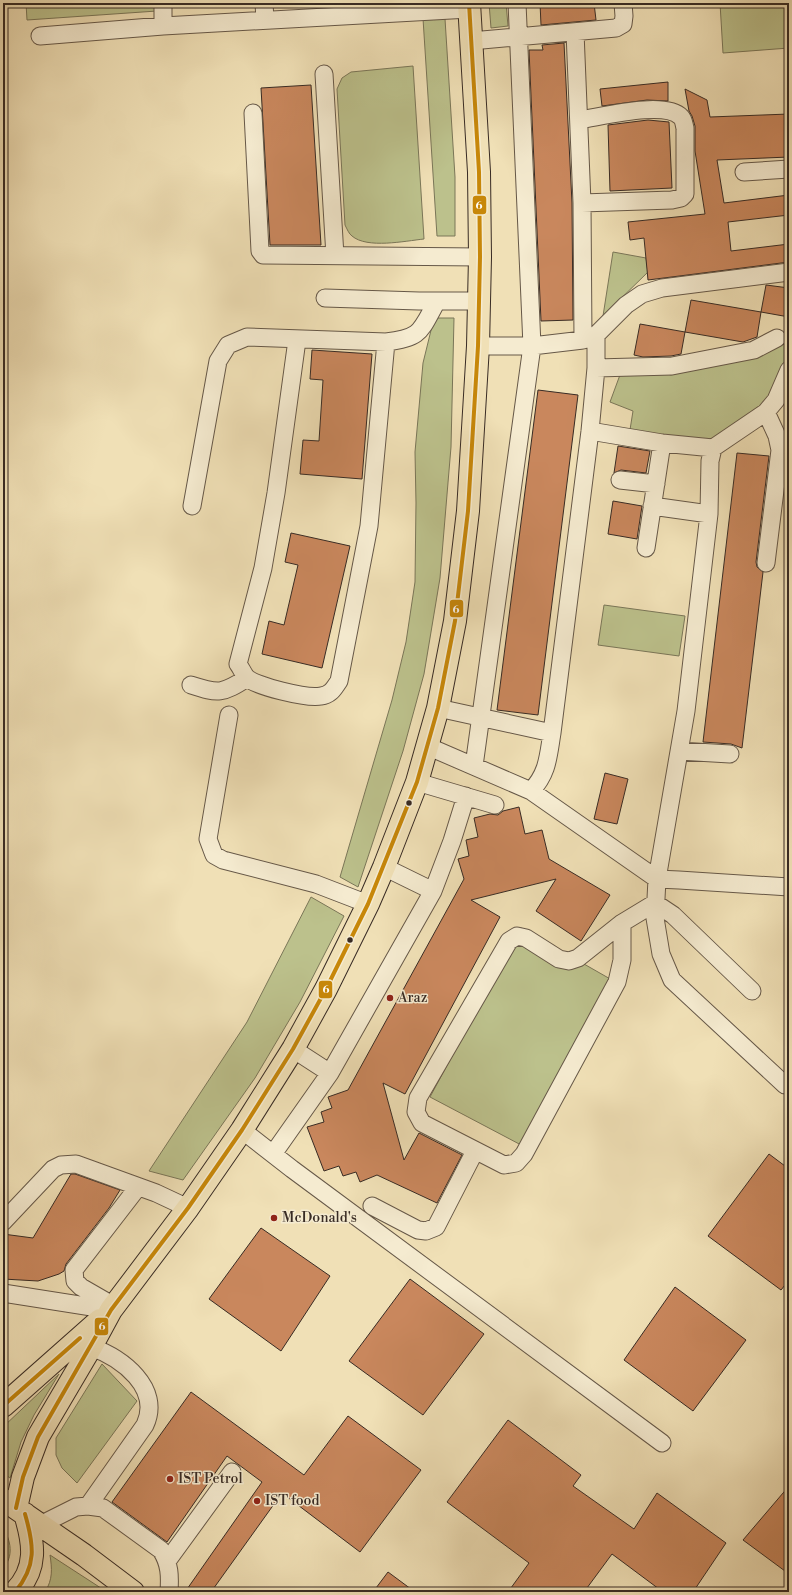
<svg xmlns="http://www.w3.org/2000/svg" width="792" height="1595" font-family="'Libre Bodoni',serif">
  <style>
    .green { fill: #bcc18c; stroke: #7a7658 }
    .building { fill: #c9875d; stroke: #382b24 }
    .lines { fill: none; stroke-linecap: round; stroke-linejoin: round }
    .minor-casing { stroke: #665848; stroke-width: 19 }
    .major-casing { stroke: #382b24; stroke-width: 24 }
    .minor { stroke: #f5ebd0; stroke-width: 17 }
    .major { stroke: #f0e0b6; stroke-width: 22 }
    .bus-1-casing { stroke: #f5ebd0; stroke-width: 7 }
    .bus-1 { stroke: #c78709; stroke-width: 4 }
    .bus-dot { fill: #382b24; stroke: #f5ebd0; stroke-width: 1.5 }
    .poi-dot { fill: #8f2418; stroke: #f5ebd0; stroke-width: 1.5 }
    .labels { text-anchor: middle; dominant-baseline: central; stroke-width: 3; stroke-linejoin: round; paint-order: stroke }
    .poi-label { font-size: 14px; fill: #382b24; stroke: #f5ebd0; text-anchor: start }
    .line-badge { stroke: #f5ebd0; stroke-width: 1.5 }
    .badge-label { font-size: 11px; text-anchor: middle; font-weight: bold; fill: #fff }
  </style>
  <rect width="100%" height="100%" fill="#f0e0b6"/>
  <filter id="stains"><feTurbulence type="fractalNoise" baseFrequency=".005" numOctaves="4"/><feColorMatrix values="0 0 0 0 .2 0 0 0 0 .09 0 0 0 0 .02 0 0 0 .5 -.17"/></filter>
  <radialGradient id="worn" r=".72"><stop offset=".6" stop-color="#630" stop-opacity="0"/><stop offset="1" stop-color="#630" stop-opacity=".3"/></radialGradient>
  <path class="green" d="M 26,3 L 156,3 L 157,11 L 27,20 Z
    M 422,3 L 444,3 L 455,177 L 455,236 L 437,236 Z
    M 489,3 L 506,3 L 508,26 L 491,28 Z
    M 720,3 L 789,3 L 789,48 L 723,53 Z
    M 413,66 L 424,239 C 405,241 367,249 352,236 C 349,234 347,229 345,225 L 337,89 L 342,78 L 351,72 Z
    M 613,252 L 646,258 L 648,272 L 603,316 Z
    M 434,318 L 454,318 L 451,447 L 440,578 L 424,674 L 403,751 L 358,887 L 340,877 L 392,700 L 406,642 L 415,582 L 416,503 L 415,452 L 423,363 Z
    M 789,343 L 789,370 L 775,408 L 700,451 L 629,436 L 633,411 L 610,402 L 624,364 L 671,375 Z
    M 604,605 L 685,616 L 679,656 L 598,645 Z
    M 311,897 L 344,916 L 300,1002 L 255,1078 L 183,1180 L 149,1171 L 247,1022 Z
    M 521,928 L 612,980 L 523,1146 L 430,1097 Z
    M 102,1364 L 137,1401 L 77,1483 L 62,1468 L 56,1455 L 56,1438 Z
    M 59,1374 L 34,1415 L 21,1442 L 10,1478 L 3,1473 L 3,1427 Z
    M 3,1528 C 11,1540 14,1557 3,1568 Z
    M 50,1555 L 107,1592 L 45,1592 C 53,1579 52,1569 50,1555 Z"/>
  <path class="building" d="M 540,3 L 594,3 L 596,20 L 541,25 Z
    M 564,43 L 572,203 L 573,320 L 541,321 L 529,50 L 543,50 L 542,45 Z
    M 668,82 L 668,101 L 647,100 L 602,106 L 600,89 Z
    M 311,85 L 321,245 L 270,245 L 261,88 Z
    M 685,89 L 707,100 L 710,117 L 789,114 L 789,157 L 717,160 L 724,203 L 789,195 L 789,215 L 728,222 L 731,251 L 789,244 L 789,262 L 648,280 L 644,238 L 630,240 L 628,222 L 705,214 L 695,151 L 695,126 L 692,116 L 689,111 Z
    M 648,120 L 669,122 L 672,188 L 610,191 L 608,125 Z
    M 766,285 L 789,288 L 789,317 L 761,312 Z
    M 691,300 L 761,312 L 757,337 L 743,342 L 685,332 Z
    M 640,324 L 685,332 L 681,354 L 671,356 L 643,357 L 634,355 Z
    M 312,350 L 372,354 L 362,479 L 300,474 L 303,440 L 319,441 L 323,380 L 310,379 Z
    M 538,390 L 578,395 L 538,715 L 497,710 Z
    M 618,446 L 650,451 L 646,473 L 621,470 L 614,473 Z
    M 737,453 L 769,456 L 756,562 L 757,567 L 763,572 L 742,748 L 731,744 L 703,742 Z
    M 613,501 L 642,506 L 637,539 L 608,534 Z
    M 291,533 L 350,546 L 322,668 L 262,654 L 269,621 L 284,625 L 298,565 L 285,562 Z
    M 605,773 L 628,779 L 617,824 L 594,819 Z
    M 519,807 L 525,834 L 542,830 L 549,859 L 610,895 L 581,941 L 536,911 L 556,879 L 471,900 L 500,917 L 405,1094 L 383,1083 L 404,1160 L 419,1133 L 462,1155 L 437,1203 L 377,1175 L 360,1182 L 356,1172 L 343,1176 L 339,1166 L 324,1171 L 307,1127 L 324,1122 L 321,1112 L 332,1108 L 328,1097 L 348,1090 L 464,879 L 458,859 L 469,856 L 466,840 L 478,837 L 474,818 L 490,814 L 498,815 L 503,811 Z
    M 769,1154 L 789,1169 L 789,1280 L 781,1290 L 708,1236 Z
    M 71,1174 L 75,1174 L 120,1190 L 109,1208 L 66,1264 L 64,1271 L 59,1274 L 38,1281 L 3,1279 L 3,1234 L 33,1238 Z
    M 261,1228 L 330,1276 L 281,1351 L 209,1299 Z
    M 410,1279 L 484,1334 L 423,1415 L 349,1361 Z
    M 675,1287 L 746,1340 L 693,1411 L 624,1360 Z
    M 191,1392 L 304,1475 L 348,1416 L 421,1470 L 360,1552 L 282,1493 L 211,1592 L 185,1592 L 262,1482 L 227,1456 L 167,1542 L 112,1502 Z
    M 508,1420 L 581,1475 L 573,1486 L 634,1529 L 657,1493 L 726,1543 L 693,1592 L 663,1592 L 612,1554 L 584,1592 L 508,1592 L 529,1563 L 447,1502 Z
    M 789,1486 L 789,1574 L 743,1540 Z
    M 388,1572 L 415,1592 L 373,1592 Z"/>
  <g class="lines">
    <defs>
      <path id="minor" d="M 163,3 L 163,26 L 469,9
        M 264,3 L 265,20
        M 575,32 L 582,203 L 583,340
        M 40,36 L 163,26
        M 471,41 L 616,28 L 623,24 L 624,16 L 623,3
        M 324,74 L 335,256
        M 253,113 L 260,251 L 263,255 L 480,257
        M 579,120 C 601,117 665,100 681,117 C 684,120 684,125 685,128 L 685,194 L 681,198 L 672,200 L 582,203
        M 744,172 L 789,169
        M 325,298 L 419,301 L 479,301
        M 297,340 L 276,493 L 263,568 L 238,664 C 241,668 243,673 246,677 C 254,686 308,699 321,696 C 331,695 334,688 339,681 L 369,526 L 386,342
        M 478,346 L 532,346 L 583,340 L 596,335 L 626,305 L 642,294 L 662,288 L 789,272
        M 596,368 L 672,366 L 754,350 L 777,338
        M 590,431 L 662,443 L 713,448
        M 620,480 L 656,484
        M 192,506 L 218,361 L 228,345 L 247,337 L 386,342 C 422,338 420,331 437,301
        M 652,506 L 709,514
        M 646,548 L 662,443
        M 766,563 L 780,450 L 777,436 L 766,412
        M 191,685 C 219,694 222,694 247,678
        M 438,708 L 552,733
        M 229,715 L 208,839 L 214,855 L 223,860 L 316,884 L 368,904
        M 427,746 L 531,791 L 657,879 L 679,880 L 789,887
        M 679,751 L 730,754
        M 474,766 L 532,346 L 517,3
        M 417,782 L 495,805
        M 531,791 C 548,773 548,757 552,733 L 590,431 L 596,368 L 596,335
        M 384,867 L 433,891
        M 622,923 L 622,960 L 617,982 L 524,1154 L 516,1163 L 504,1165 L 422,1123 L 416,1112 L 418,1098 L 509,941 L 517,936 L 526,938 L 559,959 L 569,961 L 578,958 L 622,923 L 655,903 L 673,915 L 752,991
        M 293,1049 L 330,1073
        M 785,1085 L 672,980 L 661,954 L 655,918 L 657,879 L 686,711 L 709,514 L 710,461 L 713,448 L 766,412 L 776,400 L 789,370
        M 242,1130 L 292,1169 L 662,1443
        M 273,1154 L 330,1073 L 433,891 L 452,841 L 466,796
        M 372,1206 L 418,1230 L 426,1231 L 436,1227 L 475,1151
        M 3,1222 L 53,1169 L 61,1165 L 76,1164 L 156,1193 L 188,1208
        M 3,1293 L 111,1310
        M 114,1306 L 81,1287 L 75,1281 L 74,1270 L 138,1187
        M 88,1506 L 145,1425 C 162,1388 122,1358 91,1347
        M 40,1525 L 76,1507 L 88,1506 L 103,1508 L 161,1550 C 170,1564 170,1576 169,1592
        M 168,1560 L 232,1472"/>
      <path id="major" d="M 3,1406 L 100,1320
        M 4,1500 L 84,1555 L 133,1592
        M 16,1508 L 23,1477 L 38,1437 L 91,1347 L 111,1310 L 188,1208 L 242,1130 L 293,1049 L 326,989 L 368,904 L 384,867 L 417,782 L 438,708 L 455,621 L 468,511 L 478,346 L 480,257 L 479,172 L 469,3
        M 15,1592 C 38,1569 34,1543 25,1514"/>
    </defs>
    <use href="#minor" class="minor-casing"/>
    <use href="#major" class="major-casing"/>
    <use href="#minor" class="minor"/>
    <use href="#major" class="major"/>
    <defs>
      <path id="bus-1" d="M 3,1406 L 80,1338
        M 16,1508 L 23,1477 L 38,1437 L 111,1310 L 188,1208 L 242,1130 L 293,1049 L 326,989 L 368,904 L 417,782 L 438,708 L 455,621 L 468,511 L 478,346 L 480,257 L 479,172 L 469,3
        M 15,1592 C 37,1566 34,1545 25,1514"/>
    </defs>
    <use href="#bus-1" class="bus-1-casing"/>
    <use href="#bus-1" class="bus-1"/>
  </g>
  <g class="bus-dot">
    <circle cx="409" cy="803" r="3.5"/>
    <circle cx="350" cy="940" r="3.5"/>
  </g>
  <g class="poi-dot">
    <circle cx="390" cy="998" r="4"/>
    <circle cx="274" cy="1218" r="4"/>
    <circle cx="170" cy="1479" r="4"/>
    <circle cx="257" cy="1501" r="4"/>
  </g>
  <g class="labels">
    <g class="poi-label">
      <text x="398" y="998">Araz</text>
      <text x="282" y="1218">McDonald's</text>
      <text x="178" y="1479">IST Petrol</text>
      <text x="265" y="1501">IST food</text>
    </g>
  </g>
  <g class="line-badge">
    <rect x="472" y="195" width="15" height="20" rx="4" fill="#c78709"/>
    <rect x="449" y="599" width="15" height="19" rx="4" fill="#c78709"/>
    <rect x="318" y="980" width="15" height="19" rx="4" fill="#c78709"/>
    <rect x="94" y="1317" width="15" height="19" rx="4" fill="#c78709"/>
  </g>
  <g class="badge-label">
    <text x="479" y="209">6</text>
    <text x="456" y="613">6</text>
    <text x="326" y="993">6</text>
    <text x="102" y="1330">6</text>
  </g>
  <rect width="792" height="1595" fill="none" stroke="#f0e0b6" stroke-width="16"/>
  <rect x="4" y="4" width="784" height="1587" fill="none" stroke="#382b24" stroke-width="2"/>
  <rect x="8" y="8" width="776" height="1579" fill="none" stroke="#382b24"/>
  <rect width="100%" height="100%" filter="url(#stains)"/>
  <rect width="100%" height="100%" fill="url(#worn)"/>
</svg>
